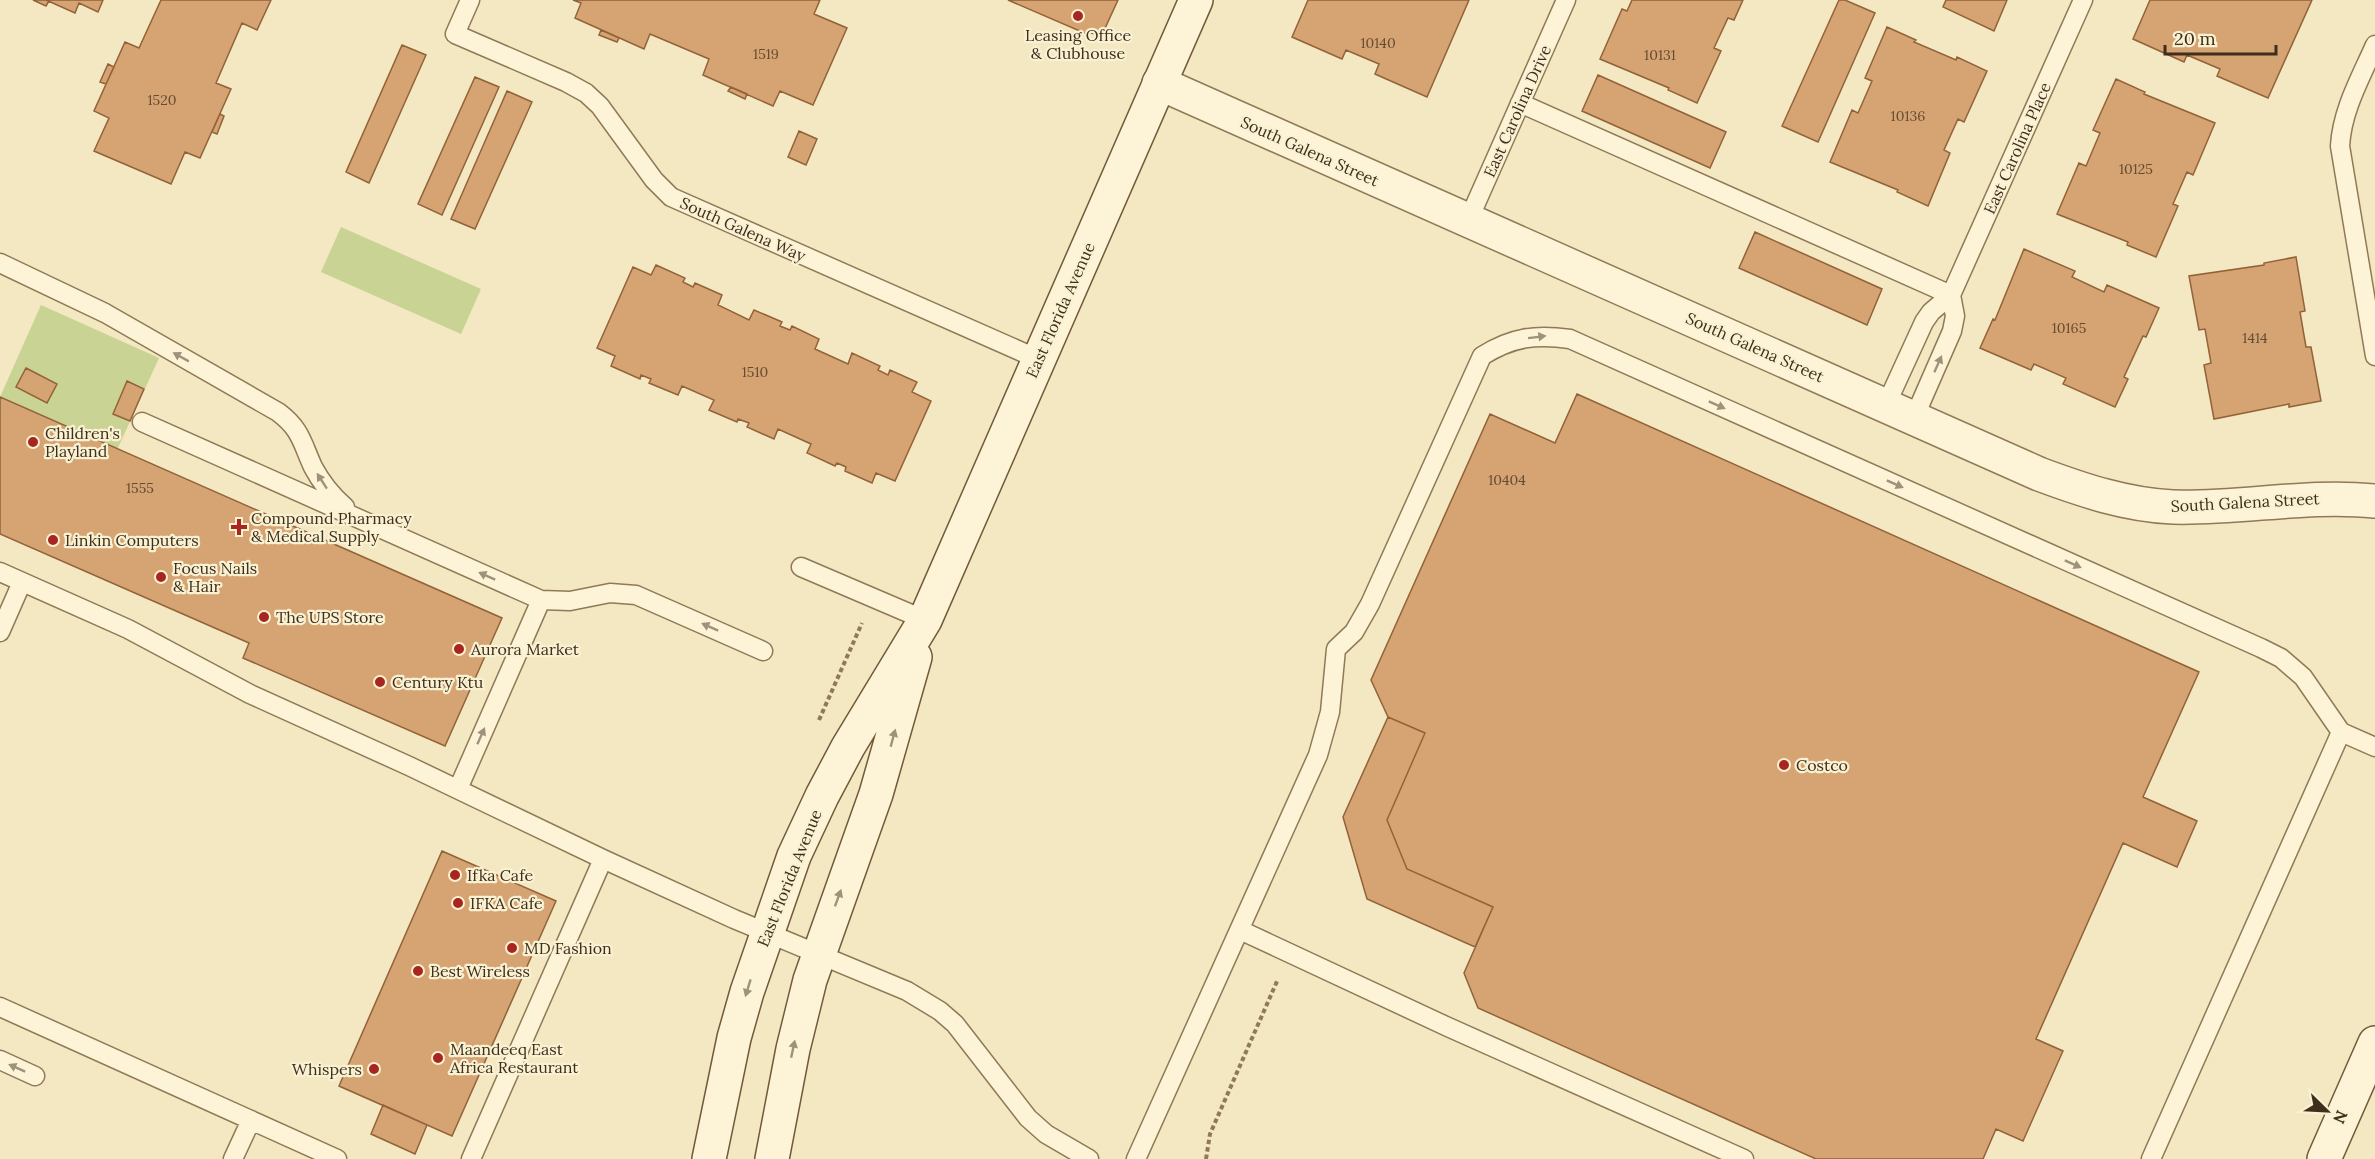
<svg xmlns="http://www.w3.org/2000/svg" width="2375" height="1159" font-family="Lora,serif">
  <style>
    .green { fill: #c8d394 }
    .building { fill: #d6a373; stroke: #926239; stroke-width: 1.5 }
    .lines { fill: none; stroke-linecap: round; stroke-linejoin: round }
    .lane-casing { stroke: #907956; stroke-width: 21 }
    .street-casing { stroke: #907956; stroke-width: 36 }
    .secondary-casing { stroke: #72593a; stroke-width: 36 }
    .path { stroke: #907956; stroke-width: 4; stroke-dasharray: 4.5 3; stroke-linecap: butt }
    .lane { stroke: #fdf4d7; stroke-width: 18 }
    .street { stroke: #fdf4d7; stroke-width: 33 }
    .secondary { stroke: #fdf4d7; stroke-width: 33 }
    .oneway { fill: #9e927a }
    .poi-dot { fill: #a7261f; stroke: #faf1d3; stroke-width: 2 }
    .labels { text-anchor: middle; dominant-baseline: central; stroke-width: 4.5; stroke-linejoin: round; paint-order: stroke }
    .number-label { font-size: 14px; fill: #644c32 }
    .poi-label { font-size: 16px; fill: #3e2f1c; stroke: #faf1d3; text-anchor: start }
    .street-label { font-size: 16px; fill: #3e2f1c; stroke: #faf1d3 }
  </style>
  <rect width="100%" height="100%" fill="#f3e8c2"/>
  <path class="green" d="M 341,227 L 481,289 L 461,334 L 321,272 Z
    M 41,305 L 159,358 L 117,450 L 0,397 Z"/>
  <path class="building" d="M 33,0 L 46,0 L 49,1 L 46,6 Z
    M 46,0 L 103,0 L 98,12 L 79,3 L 75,13 Z
    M 161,0 L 271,0 L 257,30 L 242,23 L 216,83 L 231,89 L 200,158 L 185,152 L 171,184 L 94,151 L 109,118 L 94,111 L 125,42 L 139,48 Z
    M 573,0 L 820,0 L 814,14 L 847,28 L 813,105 L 780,91 L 773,106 L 703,75 L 709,59 L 650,34 L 644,49 L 575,18 L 581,3 Z
    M 1008,0 L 1118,0 L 1101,37 L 1090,32 L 1089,35 Z
    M 1308,0 L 1469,0 L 1427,97 L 1375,74 L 1379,64 L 1346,50 L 1342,59 L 1292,37 Z
    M 1632,0 L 1743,0 L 1734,20 L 1728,18 L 1714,48 L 1721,51 L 1697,103 L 1668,90 L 1669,88 L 1600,59 L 1622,9 L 1627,11 Z
    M 1839,0 L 1845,0 L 1875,13 L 1818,142 L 1782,126 Z
    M 1946,0 L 2007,0 L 1994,31 L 1943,7 Z
    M 2150,0 L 2312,0 L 2268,98 L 2217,76 L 2220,69 L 2187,55 L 2184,62 L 2133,39 Z
    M 1887,27 L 1916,40 L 1914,42 L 1956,60 L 1957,57 L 1987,71 L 1964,122 L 1958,119 L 1944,150 L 1950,153 L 1928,206 L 1897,192 L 1898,190 L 1830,162 L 1852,110 L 1858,113 L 1872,81 L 1865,78 Z
    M 601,30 L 619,38 L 617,42 L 599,35 Z
    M 402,45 L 426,55 L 369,183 L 346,172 Z
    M 108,64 L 114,67 L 106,84 L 100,82 Z
    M 1598,75 L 1726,132 L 1710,168 L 1582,111 Z
    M 475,77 L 499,87 L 442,215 L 418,204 Z
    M 2116,79 L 2145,92 L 2144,94 L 2215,123 L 2193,175 L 2187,172 L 2173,204 L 2178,206 L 2156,257 L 2127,245 L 2128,242 L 2057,214 L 2079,163 L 2086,166 L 2100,133 L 2093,130 Z
    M 731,87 L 747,94 L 745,99 L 728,91 Z
    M 507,91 L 532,102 L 475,229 L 451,219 Z
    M 220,114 L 224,116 L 217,134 L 212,132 Z
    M 799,131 L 817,139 L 806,165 L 788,157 Z
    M 1755,232 L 1882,289 L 1867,325 L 1739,268 Z
    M 2024,249 L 2075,271 L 2072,277 L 2104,292 L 2107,285 L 2159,308 L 2146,337 L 2143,336 L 2124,377 L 2128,379 L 2115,407 L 2063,384 L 2066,378 L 2034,364 L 2031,370 L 1980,348 L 1993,319 L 1995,320 Z
    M 2296,257 L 2305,311 L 2300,312 L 2306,347 L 2311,347 L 2321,401 L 2289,407 L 2289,404 L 2214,419 L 2204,365 L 2211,363 L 2205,329 L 2199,330 L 2189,276 L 2264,265 L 2264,263 Z
    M 656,265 L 685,278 L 683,282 L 693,287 L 695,283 L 722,295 L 718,305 L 749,320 L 754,310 L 782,322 L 780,326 L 790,330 L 792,326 L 819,339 L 815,349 L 848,364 L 852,353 L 880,366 L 878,370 L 888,375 L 890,370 L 917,382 L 912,392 L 931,401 L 895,481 L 876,473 L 872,483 L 845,471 L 846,467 L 837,463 L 835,466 L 807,453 L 811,444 L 778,429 L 774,439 L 747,427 L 749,423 L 738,419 L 737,422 L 709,410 L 714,400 L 682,386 L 678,395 L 649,383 L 651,379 L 641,375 L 640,379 L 611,366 L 615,356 L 597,348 L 633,267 L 651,275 Z
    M 26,368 L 57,384 L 47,403 L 16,387 Z
    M 127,381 L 144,389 L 130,421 L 113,414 Z
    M 1577,394 L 2199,672 L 2143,797 L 2197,821 L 2177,867 L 2123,843 L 2036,1039 L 2063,1051 L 2023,1141 L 1996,1129 L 1983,1159 L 1816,1159 L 1478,1008 L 1464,973 L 1493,907 L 1407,869 L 1387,820 L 1425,733 L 1388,717 L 1371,680 L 1490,414 L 1555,443 Z
    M 0,397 L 502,618 L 445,746 L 243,658 L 249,643 L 0,534 Z
    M 1388,717 L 1425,733 L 1387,820 L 1407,869 L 1493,907 L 1475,947 L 1367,899 L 1343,817 Z
    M 442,851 L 556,901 L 452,1136 L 339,1086 Z
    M 383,1105 L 427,1125 L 415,1154 L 371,1134 Z"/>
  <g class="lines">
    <defs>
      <path id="lane" d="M 470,0 L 455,34 L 566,82 L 586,93 L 600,106 L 654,180 L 671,197 L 1038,359
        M 2375,45 C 2361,77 2342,110 2340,146 L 2375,356
        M 1520,103 L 1951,295
        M 1468,221 L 1566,0
        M 0,263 L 105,313 L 278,412 C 301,429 302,443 313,467 C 321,482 332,496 345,507
        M 1886,405 L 1924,322 L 1931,312 L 1951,295 L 2083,0
        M 1914,418 L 1952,331 L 1955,316 L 1951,295
        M 142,422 L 541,600 L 570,601 L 610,593 L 636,595 L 763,651
        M 801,567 L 925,620
        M 0,572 L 128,629 L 250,694 L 409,766 L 603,859 L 734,919 L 907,991 L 940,1011 L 955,1024 L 1028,1118 L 1046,1134 L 1089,1159
        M 0,632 L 22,582
        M 458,789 L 541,600
        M 1240,930 L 1448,1027 L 1744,1159
        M 0,1007 L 337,1159
        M 0,1060 L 35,1076
        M 233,1159 L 251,1120
        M 471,1159 L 603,859
        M 1136,1159 L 1318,755 L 1330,712 L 1336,649 L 1354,632 L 1370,604 L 1482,356 C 1512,337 1536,334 1570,339 L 2261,648 L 2281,658 L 2303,677 L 2341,732 L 2375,747
        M 2151,1159 L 2341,732"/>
      <path id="street" d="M 1159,83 L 2039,474 C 2082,490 2126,505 2173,507 C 2241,509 2307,494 2375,501"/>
      <path id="secondary" d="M 709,1159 L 734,1038 L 747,992 L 794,856 L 822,796 L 848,747 L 925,620 L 1196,0
        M 772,1159 L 793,1049 L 810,980 L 876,794 L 915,657
        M 2324,1159 L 2375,1043"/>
    </defs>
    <use href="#lane" class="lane-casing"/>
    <use href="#street" class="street-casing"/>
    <use href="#secondary" class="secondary-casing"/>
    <path class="path" d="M 819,720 L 862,623
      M 1206,1159 L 1210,1134 L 1278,979"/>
    <use href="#lane" class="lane"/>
    <use href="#street" class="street"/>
    <use href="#secondary" class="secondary"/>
  </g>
  <defs><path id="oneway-solid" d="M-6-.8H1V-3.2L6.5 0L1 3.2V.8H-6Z" transform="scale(1.5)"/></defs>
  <g class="oneway">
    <use href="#oneway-solid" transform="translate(1537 337) rotate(-7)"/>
    <use href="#oneway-solid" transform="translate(181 357) rotate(-151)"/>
    <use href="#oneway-solid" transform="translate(1938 364) rotate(-66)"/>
    <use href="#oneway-solid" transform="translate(1717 405) rotate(24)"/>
    <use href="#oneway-solid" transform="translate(322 481) rotate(-123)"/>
    <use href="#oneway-solid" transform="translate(1895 484) rotate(24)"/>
    <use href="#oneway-solid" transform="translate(2073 564) rotate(24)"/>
    <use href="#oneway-solid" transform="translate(487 576) rotate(-156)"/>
    <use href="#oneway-solid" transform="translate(710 627) rotate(-156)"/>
    <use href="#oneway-solid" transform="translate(481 736) rotate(-66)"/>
    <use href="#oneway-solid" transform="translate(893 738) rotate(-75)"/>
    <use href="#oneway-solid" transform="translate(838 898) rotate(-70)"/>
    <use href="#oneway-solid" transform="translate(748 988) rotate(107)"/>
    <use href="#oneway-solid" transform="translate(793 1049) rotate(-78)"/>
    <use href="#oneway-solid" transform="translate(17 1068) rotate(-156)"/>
  </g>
  <g class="poi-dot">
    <circle cx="1078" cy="16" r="6"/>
    <circle cx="33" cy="442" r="6"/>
    <path d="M236 518h6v6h6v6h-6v6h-6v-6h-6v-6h6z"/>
    <circle cx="53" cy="540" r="6"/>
    <circle cx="161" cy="577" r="6"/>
    <circle cx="264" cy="617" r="6"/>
    <circle cx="459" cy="649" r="6"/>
    <circle cx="380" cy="682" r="6"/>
    <circle cx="1784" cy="765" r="6"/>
    <circle cx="455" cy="875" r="6"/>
    <circle cx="458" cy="903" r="6"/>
    <circle cx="512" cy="948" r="6"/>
    <circle cx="418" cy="971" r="6"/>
    <circle cx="438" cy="1058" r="6"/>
    <circle cx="374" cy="1069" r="6"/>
  </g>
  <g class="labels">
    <g class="number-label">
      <text x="1378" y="43">10140</text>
      <text x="766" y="54">1519</text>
      <text x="1660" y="55">10131</text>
      <text x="162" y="100">1520</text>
      <text x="1908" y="116">10136</text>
      <text x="2136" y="169">10125</text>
      <text x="2069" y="328">10165</text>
      <text x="2255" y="338">1414</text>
      <text x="755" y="372">1510</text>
      <text x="1507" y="480">10404</text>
      <text x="140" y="488">1555</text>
    </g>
    <g class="poi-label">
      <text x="1078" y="35" text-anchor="middle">Leasing Office<tspan x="1078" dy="18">&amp; Clubhouse</tspan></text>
      <text x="45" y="433">Children's<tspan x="45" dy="18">Playland</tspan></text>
      <text x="251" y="518">Compound Pharmacy<tspan x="251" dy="18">&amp; Medical Supply</tspan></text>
      <text x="65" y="540">Linkin Computers</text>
      <text x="173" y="568">Focus Nails<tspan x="173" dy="18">&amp; Hair</tspan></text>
      <text x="276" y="617">The UPS Store</text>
      <text x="471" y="649">Aurora Market</text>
      <text x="392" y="682">Century Ktu</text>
      <text x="1796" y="765">Costco</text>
      <text x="467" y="875">Ifka Cafe</text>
      <text x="470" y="903">IFKA Cafe</text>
      <text x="524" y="948">MD Fashion</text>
      <text x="430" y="971">Best Wireless</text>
      <text x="450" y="1049">Maandeeq East<tspan x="450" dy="18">Africa Restaurant</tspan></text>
      <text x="362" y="1069" text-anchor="end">Whispers</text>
    </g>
    <g class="street-label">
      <text transform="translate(1517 111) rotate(-66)">East Carolina Drive</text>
      <text transform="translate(2017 148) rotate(-66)">East Carolina Place</text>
      <text transform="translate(1310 151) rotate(24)">South Galena Street</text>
      <text transform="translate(743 229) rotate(24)">South Galena Way</text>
      <text transform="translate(1060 310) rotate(-66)">East Florida Avenue</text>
      <text transform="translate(1755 347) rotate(24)">South Galena Street</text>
      <text transform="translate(2245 502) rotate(-3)">South Galena Street</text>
      <text transform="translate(789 878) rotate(-68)">East Florida Avenue</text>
    </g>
  </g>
  <g transform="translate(2327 1111) rotate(114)" stroke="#faf1d3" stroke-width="4.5" paint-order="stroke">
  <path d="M0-4.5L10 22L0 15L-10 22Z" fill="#3e2f1c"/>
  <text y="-9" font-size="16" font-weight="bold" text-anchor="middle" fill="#3e2f1c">N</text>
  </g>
  <path d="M2165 45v9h111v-9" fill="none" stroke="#3e2f1c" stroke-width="3"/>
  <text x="2174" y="45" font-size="18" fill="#3e2f1c" stroke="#faf1d3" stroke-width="4.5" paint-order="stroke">20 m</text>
</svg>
